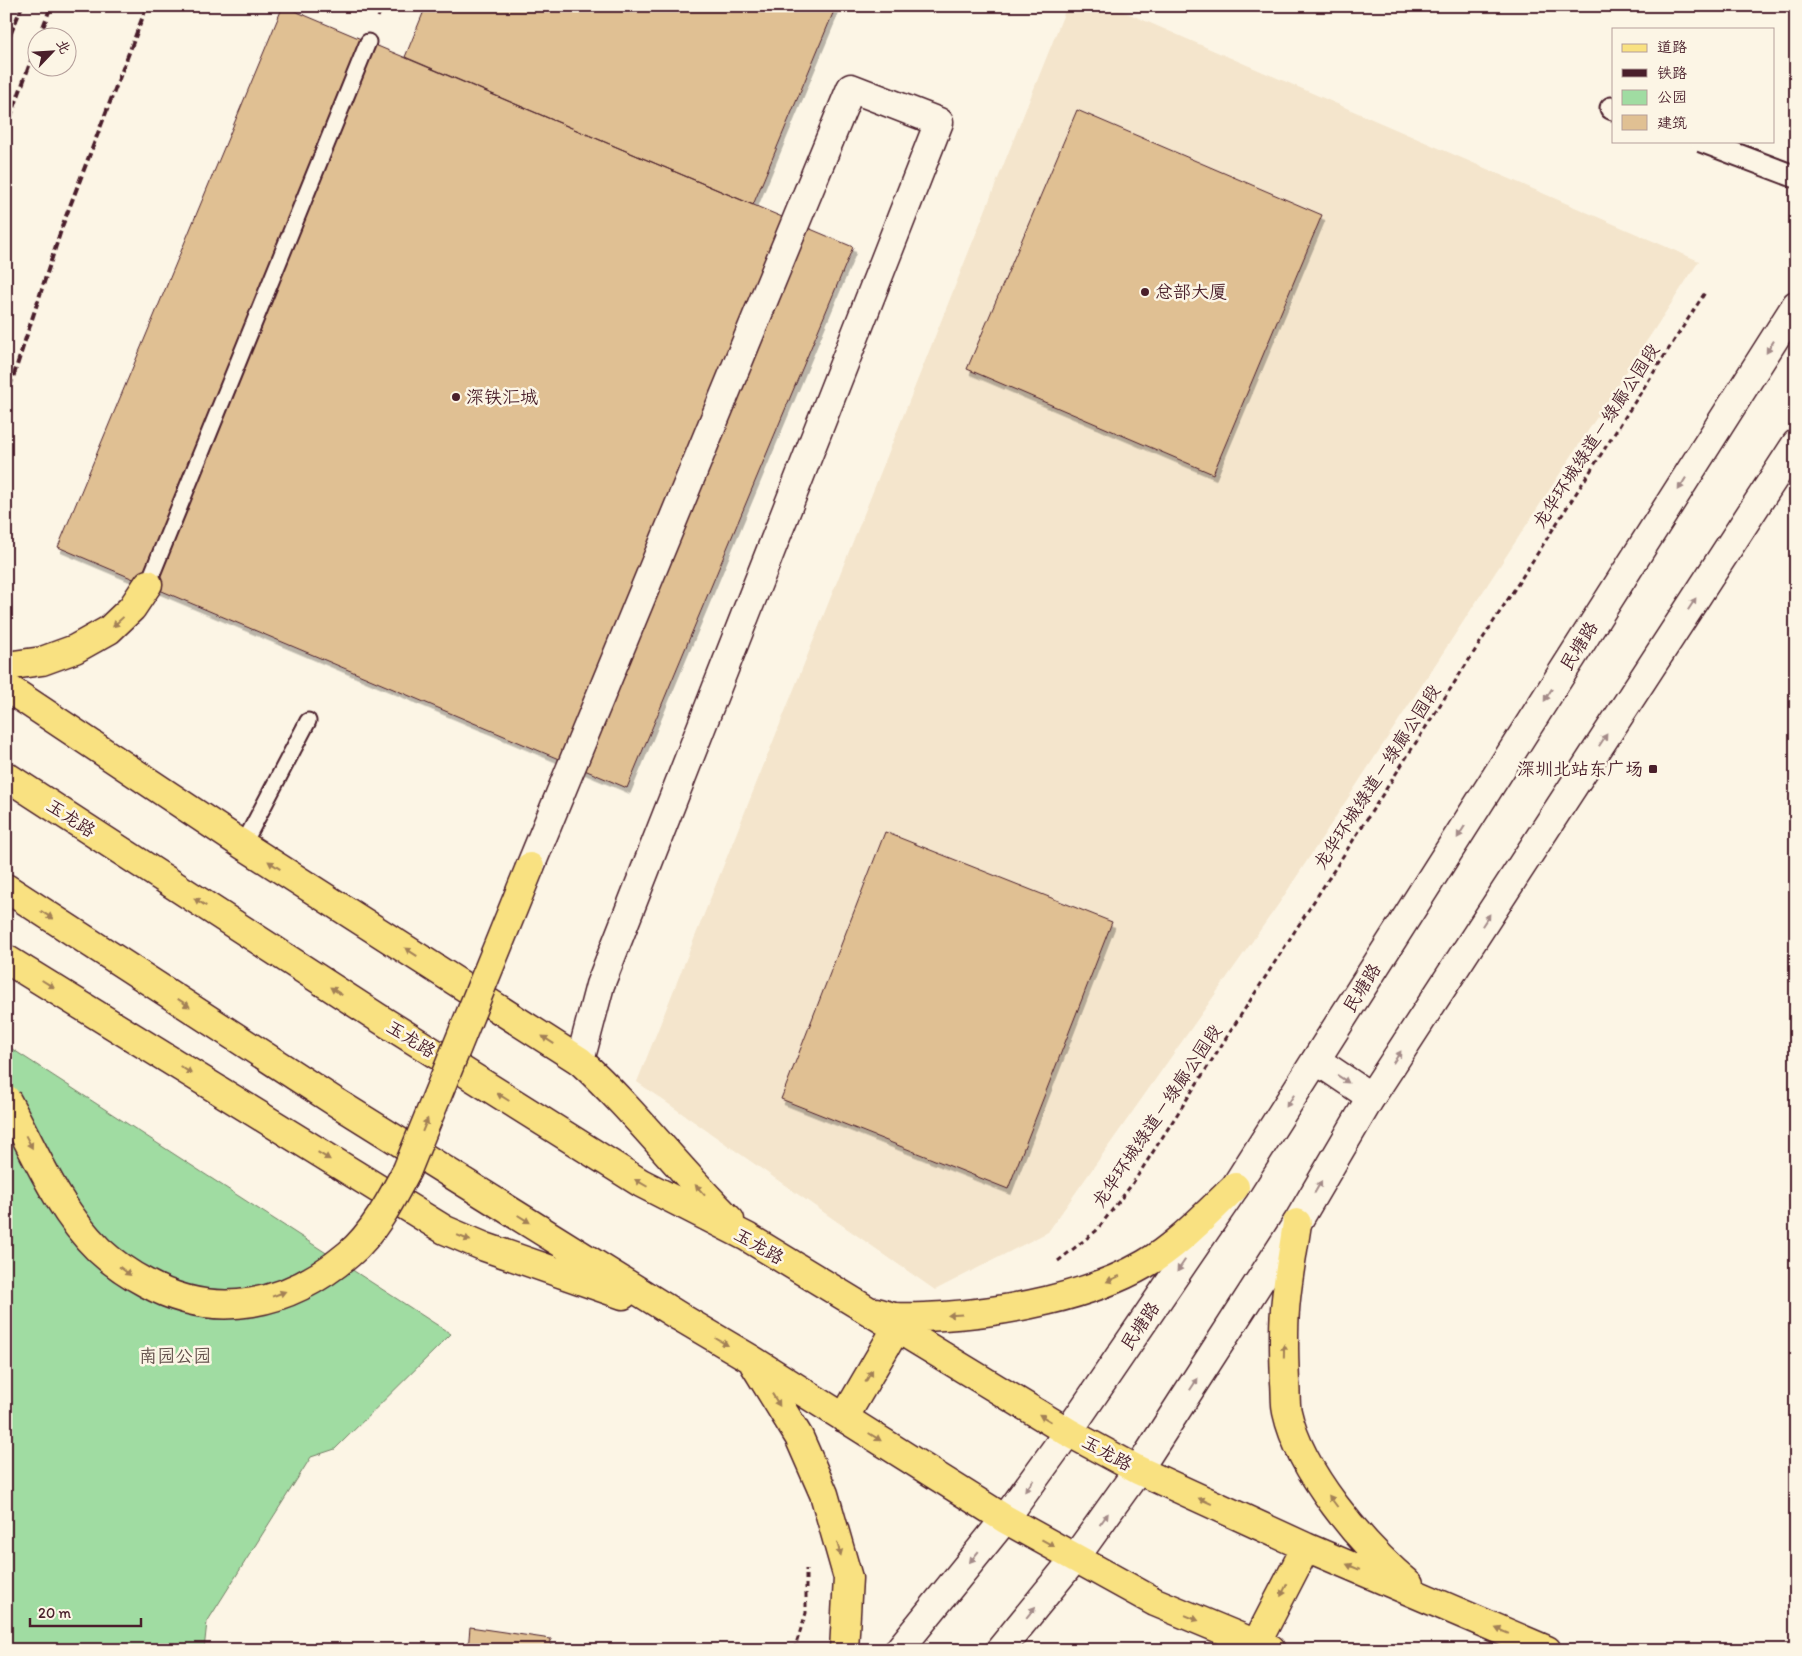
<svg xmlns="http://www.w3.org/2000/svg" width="1802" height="1656" font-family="Itim,'LXGW WenKai TC',sans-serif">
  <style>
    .built { fill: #f4e5cc }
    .green { fill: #a0dca2; stroke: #757e66 }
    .building { fill: #e0c093; stroke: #4a1f2b; filter: url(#shadow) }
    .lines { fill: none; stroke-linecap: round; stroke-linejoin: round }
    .service-casing { stroke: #4a1f2b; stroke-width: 19 }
    .pedestrian-casing { stroke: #4a1f2b; stroke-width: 25 }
    .minor-casing { stroke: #4a1f2b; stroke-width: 31 }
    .tertiary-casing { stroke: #4a1f2b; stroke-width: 31 }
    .secondary-casing { stroke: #4a1f2b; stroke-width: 31 }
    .primary-casing { stroke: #4a1f2b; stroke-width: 31 }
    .path { stroke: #4a1f2b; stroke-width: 3; stroke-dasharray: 5 4; stroke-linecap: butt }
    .service { stroke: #fcf5e5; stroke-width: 15 }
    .pedestrian { stroke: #fcf5e5; stroke-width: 21 }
    .minor { stroke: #fcf5e5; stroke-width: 28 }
    .tertiary { stroke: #fcf5e5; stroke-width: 28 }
    .secondary { stroke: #fcf5e5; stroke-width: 28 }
    .primary { stroke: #f9e181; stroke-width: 28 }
    .rail { stroke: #4a1f2b; stroke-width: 4; stroke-dasharray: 8 4; stroke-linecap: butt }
    .pedestrian-bridge-casing { stroke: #4a1f2b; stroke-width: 25; stroke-linecap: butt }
    .primary-bridge-casing { stroke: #4a1f2b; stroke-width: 31; stroke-linecap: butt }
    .pedestrian-bridge { stroke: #fcf5e5; stroke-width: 21 }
    .primary-bridge { stroke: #f9e181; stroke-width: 28 }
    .oneway { fill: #a38a88 }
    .oneway2 { fill: #a28056 }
    .poi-dot { fill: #4a1f2b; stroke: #fcf5e5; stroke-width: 2 }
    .labels { text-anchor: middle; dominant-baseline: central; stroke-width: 5; stroke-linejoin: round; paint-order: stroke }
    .poi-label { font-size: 18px; fill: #4a1f2b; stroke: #fcf5e5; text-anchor: start }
    .street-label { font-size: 18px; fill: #4a1f2b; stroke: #fcf5e5 }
    .park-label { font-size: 18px; fill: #604e49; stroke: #fcf5e5 }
  </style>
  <defs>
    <filter id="shadow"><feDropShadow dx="3" dy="5.5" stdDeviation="0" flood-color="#0004"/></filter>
  </defs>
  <rect width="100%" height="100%" fill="#fcf5e5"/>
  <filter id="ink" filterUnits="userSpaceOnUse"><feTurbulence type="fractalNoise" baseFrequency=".02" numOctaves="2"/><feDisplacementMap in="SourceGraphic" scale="10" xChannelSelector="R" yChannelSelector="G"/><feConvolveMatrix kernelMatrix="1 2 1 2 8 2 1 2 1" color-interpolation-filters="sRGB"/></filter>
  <g filter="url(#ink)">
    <path class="built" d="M 1067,6 L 1111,6 L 1699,261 L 1280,902 L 1048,1232 L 935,1290 L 637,1082 Z"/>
    <path class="green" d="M 6,1045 L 451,1334 L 335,1449 L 311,1457 L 207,1622 L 204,1650 L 6,1650 Z"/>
    <path class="building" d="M 283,6 L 853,247 L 627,788 L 58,547 Z
      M 426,6 L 836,6 L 753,205 L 405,57 Z
      M 1077,110 L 1322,215 L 1213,474 L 967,369 Z
      M 885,832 L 1112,922 L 1008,1189 L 781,1099 Z
      M 470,1627 L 551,1639 L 550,1650 L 468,1650 Z"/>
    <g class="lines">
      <defs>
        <path id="service" d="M 148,584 L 368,42
          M 243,845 L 308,721"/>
        <path id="pedestrian" d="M 1611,108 L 1613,109"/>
        <path id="minor" d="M 530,867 L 851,88 L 939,122 L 600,985 L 580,1061"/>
        <path id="tertiary" d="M 1316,1060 L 1371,1097"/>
        <path id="secondary" d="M 899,1650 L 1005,1519 L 1068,1432 L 1235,1187 L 1796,305
          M 1000,1650 L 1075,1558 L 1138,1470 L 1297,1223 L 1371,1097 L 1796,444"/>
        <path id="primary" d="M 6,666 L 42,661 L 75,649 L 109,630 L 132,608 L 148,584
          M 6,687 L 243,845 L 580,1061 C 634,1110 678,1169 730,1220
          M 6,776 L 377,1017 L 641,1183 L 747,1237 L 1068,1432 L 1138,1470 L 1306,1547 L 1547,1650
          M 6,888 L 334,1101 L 680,1317 L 751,1359 L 1005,1519 L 1155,1602 L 1271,1650
          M 6,959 L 445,1230 L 485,1247 L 623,1295
          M 1297,1223 C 1293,1252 1287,1281 1285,1310 C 1283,1334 1284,1358 1285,1382 C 1286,1392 1285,1403 1287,1412 C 1300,1472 1362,1545 1409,1584
          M 876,1312 C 882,1313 888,1316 895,1317 C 911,1318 928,1317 944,1316 C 1007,1312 1090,1296 1145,1264 C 1178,1245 1207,1213 1235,1187
          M 754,1364 L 799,1437 L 824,1494 L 848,1578 L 844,1650
          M 844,1418 L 896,1329
          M 1256,1644 L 1306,1547"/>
      </defs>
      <use href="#service" class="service-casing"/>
      <use href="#pedestrian" class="pedestrian-casing"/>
      <use href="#minor" class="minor-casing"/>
      <use href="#tertiary" class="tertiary-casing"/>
      <use href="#secondary" class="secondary-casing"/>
      <use href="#primary" class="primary-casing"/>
      <path class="path" d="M 378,17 L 383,6
        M 1058,1261 L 1096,1231 L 1133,1183 L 1706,291
        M 794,1650 L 806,1613 L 806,1569"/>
      <use href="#service" class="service"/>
      <use href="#pedestrian" class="pedestrian"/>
      <use href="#minor" class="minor"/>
      <use href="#tertiary" class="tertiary"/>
      <use href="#secondary" class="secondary"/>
      <use href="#primary" class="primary"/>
      <path class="rail" d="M 39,38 L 51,6
        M 6,45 L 22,6
        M 6,130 L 38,41
        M 6,399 L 63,224 L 147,6"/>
      <defs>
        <path id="pedestrian-bridge" d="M 1701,141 L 1796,177"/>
        <path id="primary-bridge" d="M 6,1099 C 34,1150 57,1209 99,1250 C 113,1263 129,1274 146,1283 C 217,1322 289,1305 349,1254 C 374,1233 392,1198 407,1170 L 530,867"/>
      </defs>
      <use href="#pedestrian-bridge" class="pedestrian-bridge-casing"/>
      <use href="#primary-bridge" class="primary-bridge-casing"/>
      <use href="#pedestrian-bridge" class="pedestrian-bridge"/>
      <use href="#primary-bridge" class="primary-bridge"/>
    </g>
    <defs><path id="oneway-solid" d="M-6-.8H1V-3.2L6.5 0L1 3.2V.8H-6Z" transform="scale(1.25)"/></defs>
    <g class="oneway">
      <use href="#oneway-solid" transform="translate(1770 347) rotate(122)"/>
      <use href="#oneway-solid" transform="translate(1682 484) rotate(122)"/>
      <use href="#oneway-solid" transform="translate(1692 604) rotate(-57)"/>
      <use href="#oneway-solid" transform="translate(1548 695) rotate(122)"/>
      <use href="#oneway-solid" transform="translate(1603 740) rotate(-57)"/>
      <use href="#oneway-solid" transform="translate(1461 832) rotate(122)"/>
      <use href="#oneway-solid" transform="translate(1486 920) rotate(-57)"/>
      <use href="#oneway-solid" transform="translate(1397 1057) rotate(-57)"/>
      <use href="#oneway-solid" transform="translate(1343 1079) rotate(34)"/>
      <use href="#oneway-solid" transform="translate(1290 1101) rotate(123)"/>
      <use href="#oneway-solid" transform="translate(1318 1187) rotate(-60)"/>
      <use href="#oneway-solid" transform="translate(1181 1266) rotate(124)"/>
      <use href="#oneway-solid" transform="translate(1194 1384) rotate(-57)"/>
      <use href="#oneway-solid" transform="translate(1029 1486) rotate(126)"/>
      <use href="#oneway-solid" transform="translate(1104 1519) rotate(-54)"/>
      <use href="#oneway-solid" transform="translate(974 1557) rotate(129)"/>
      <use href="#oneway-solid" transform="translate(1031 1612) rotate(-51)"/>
    </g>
    <g class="oneway2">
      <use href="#oneway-solid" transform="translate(118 622) rotate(137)"/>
      <use href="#oneway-solid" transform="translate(274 865) rotate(-147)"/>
      <use href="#oneway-solid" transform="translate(200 902) rotate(-147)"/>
      <use href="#oneway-solid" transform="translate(47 915) rotate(33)"/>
      <use href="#oneway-solid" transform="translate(411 952) rotate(-147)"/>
      <use href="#oneway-solid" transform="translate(48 984) rotate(32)"/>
      <use href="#oneway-solid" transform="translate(336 991) rotate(-147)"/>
      <use href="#oneway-solid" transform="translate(184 1003) rotate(33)"/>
      <use href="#oneway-solid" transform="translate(548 1040) rotate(-147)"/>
      <use href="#oneway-solid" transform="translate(186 1070) rotate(32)"/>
      <use href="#oneway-solid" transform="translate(503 1097) rotate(-148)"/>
      <use href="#oneway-solid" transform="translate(425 1125) rotate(-68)"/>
      <use href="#oneway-solid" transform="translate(29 1142) rotate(62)"/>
      <use href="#oneway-solid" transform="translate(324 1156) rotate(31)"/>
      <use href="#oneway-solid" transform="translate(641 1183) rotate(-150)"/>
      <use href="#oneway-solid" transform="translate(700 1190) rotate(-132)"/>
      <use href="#oneway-solid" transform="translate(524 1219) rotate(32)"/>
      <use href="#oneway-solid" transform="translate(464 1238) rotate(23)"/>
      <use href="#oneway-solid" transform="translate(125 1271) rotate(37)"/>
      <use href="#oneway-solid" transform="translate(1113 1279) rotate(156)"/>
      <use href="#oneway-solid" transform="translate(279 1294) rotate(-21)"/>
      <use href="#oneway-solid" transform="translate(955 1315) rotate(176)"/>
      <use href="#oneway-solid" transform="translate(722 1342) rotate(30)"/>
      <use href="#oneway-solid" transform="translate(1284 1351) rotate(-89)"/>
      <use href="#oneway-solid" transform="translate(869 1376) rotate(-60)"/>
      <use href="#oneway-solid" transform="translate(776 1400) rotate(58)"/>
      <use href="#oneway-solid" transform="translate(1045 1418) rotate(-149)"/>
      <use href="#oneway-solid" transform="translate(875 1437) rotate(32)"/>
      <use href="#oneway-solid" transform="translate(1205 1501) rotate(-156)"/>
      <use href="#oneway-solid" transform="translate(1333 1501) rotate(-127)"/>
      <use href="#oneway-solid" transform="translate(1048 1543) rotate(29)"/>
      <use href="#oneway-solid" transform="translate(839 1549) rotate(74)"/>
      <use href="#oneway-solid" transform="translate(1353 1567) rotate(-157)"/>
      <use href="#oneway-solid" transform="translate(1284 1590) rotate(117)"/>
      <use href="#oneway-solid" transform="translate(1192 1618) rotate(22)"/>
      <use href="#oneway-solid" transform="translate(1502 1631) rotate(-157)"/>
    </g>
  </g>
  <g class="poi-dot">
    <circle cx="1145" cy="292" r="5"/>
    <circle cx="456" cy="397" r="5"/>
    <rect x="1648" y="764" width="10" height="10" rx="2.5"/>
  </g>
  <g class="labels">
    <g class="poi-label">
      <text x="1155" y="292">总部大厦</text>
      <text x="466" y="397">深铁汇城</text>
      <text x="1643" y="769" text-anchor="end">深圳北站东广场</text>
    </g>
    <g class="street-label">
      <text transform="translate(1596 436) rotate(-57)">龙华环城绿道－绿廊公园段</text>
      <text transform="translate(1579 646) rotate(-58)">民塘路</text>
      <text transform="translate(1377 777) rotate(-57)">龙华环城绿道－绿廊公园段</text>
      <text transform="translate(71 818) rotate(33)">玉龙路</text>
      <text transform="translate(1362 988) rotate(-58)">民塘路</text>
      <text transform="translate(411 1039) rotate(32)">玉龙路</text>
      <text transform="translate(1157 1116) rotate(-56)">龙华环城绿道－绿廊公园段</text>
      <text transform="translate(759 1246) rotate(30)">玉龙路</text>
      <text transform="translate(1140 1326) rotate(-56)">民塘路</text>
      <text transform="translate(1107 1453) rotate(29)">玉龙路</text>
    </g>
    <g class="park-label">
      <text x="175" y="1356">南园公园</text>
    </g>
  </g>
  <rect width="1802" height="1656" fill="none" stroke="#fcf5e5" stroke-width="25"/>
  <rect x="12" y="12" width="1777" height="1631" fill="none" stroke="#4a1f2b" stroke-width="2" filter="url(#ink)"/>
  <rect x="1612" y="28" width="162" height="115" fill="#fcf5e5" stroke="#b59f9b"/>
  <rect x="1622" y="44" width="25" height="8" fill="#f9e181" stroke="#b59f9b"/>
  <text x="1657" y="52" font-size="15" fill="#4a1f2b">道路</text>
  <rect x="1622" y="69" width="25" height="8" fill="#4a1f2b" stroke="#b59f9b"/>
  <text x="1657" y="78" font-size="15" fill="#4a1f2b">铁路</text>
  <rect x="1622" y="90" width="25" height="15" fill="#a0dca2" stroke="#b59f9b"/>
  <text x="1657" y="102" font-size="15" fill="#4a1f2b">公园</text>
  <rect x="1622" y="115" width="25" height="15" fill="#e0c093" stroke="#b59f9b"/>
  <text x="1657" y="128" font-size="15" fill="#4a1f2b">建筑</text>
  <g transform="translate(52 52) rotate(65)"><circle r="24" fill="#fcf5e5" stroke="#b59f9b"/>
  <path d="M0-4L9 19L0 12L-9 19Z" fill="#4a1f2b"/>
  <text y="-8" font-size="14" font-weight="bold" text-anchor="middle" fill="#4a1f2b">北</text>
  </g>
  <path d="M30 1618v8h111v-8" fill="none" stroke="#4a1f2b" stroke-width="2.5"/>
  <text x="38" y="1618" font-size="15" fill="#4a1f2b" stroke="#fcf5e5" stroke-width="4" paint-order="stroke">20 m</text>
</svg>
